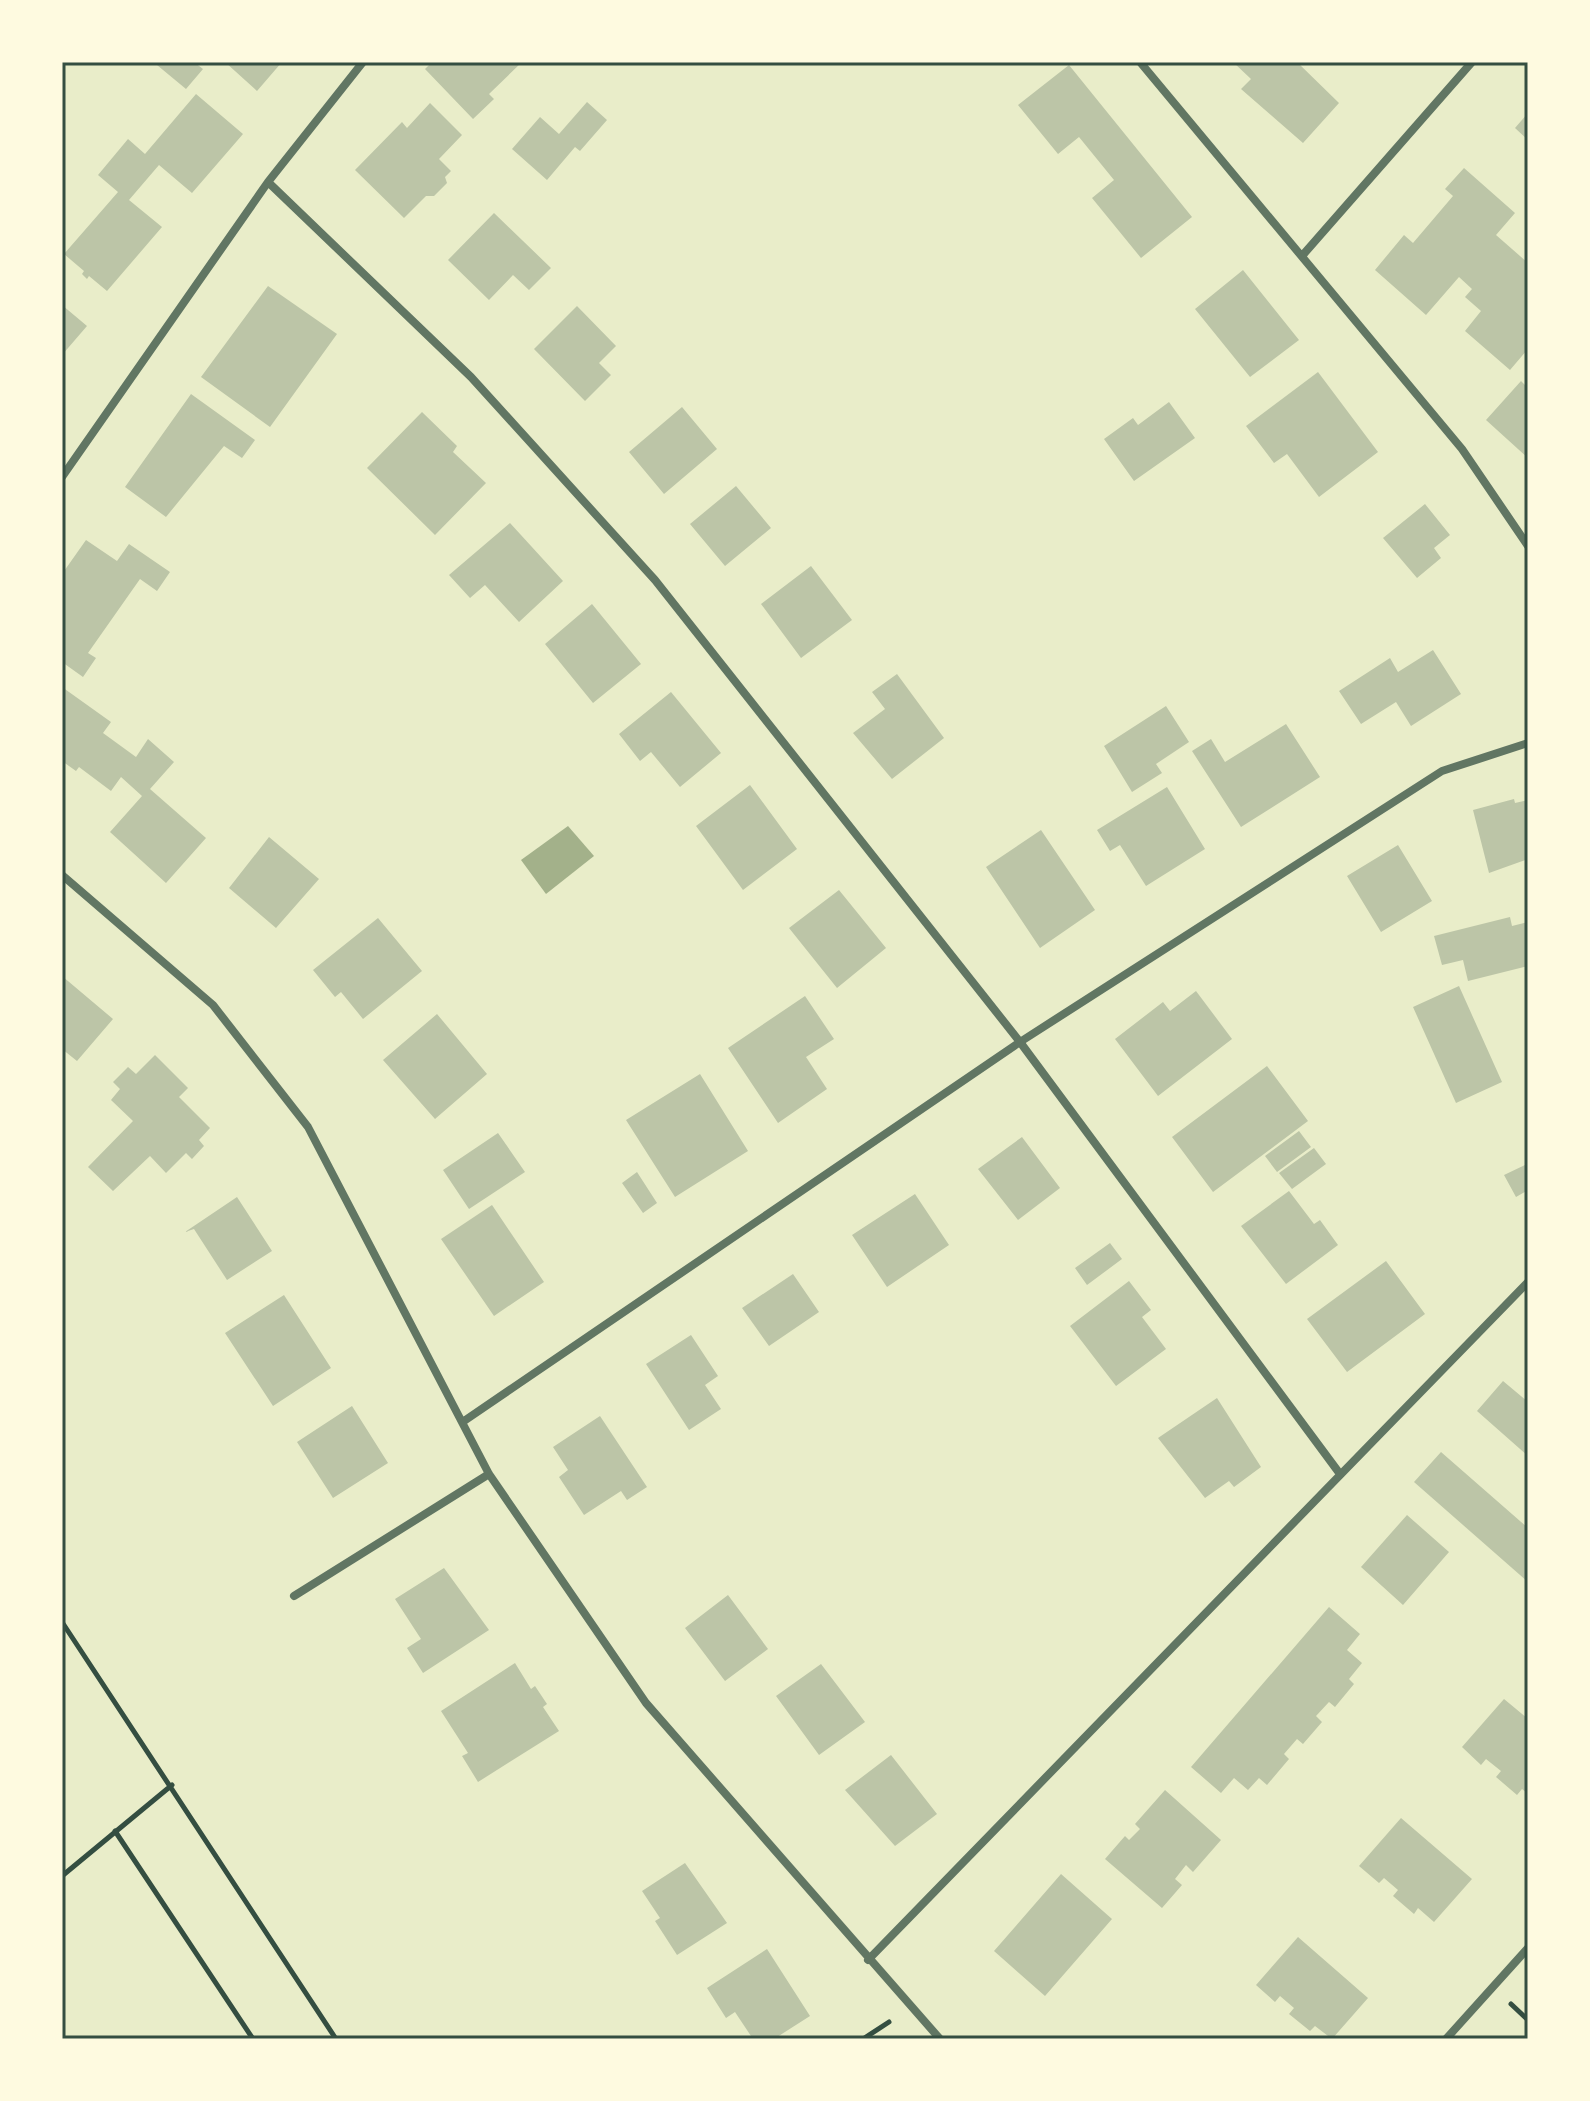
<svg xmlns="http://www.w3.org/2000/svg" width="1590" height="2101" font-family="Quicksand,sans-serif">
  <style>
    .water { fill: #a3b18a }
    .building { fill: #bcc5a7 }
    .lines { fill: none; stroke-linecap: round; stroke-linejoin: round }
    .path { stroke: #344e41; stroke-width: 5 }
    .minor { stroke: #617663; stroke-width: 8 }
    .neatline { fill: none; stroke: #344e41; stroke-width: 3 }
  </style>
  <rect width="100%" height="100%" fill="#e9edc9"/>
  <path class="water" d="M 568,826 L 594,856 L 546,894 L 521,860 Z"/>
  <path class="building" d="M 159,62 L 194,62 L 203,69 L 186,89 L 157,65 Z
    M 225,62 L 282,62 L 257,91 Z
    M 432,62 L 522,62 L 489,94 L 494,99 L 473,119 L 425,69 Z
    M 1233,62 L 1297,62 L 1339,103 L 1303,143 L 1241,89 L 1251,79 Z
    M 1069,65 L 1192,217 L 1141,258 L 1092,198 L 1114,180 L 1079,137 L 1058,154 L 1018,105 Z
    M 196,94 L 243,134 L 192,193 L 159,165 L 129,200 L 162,227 L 107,291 L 89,276 L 87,279 L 82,274 L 84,271 L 64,254 L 118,192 L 98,175 L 128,139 L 145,154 Z
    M 587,102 L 607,120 L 580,151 L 575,147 L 547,180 L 512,149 L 540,117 L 559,134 Z
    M 430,103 L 462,135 L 439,159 L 451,171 L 445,177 L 447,183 L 434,196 L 426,196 L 404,218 L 355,170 L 402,122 L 407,128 Z
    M 1528,113 L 1528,140 L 1515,128 Z
    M 1464,168 L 1515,213 L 1496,235 L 1528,263 L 1528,349 L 1510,370 L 1465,331 L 1481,311 L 1465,297 L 1472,289 L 1459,277 L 1426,315 L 1375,270 L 1404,235 L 1413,243 L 1453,196 L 1445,189 Z
    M 494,213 L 551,268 L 529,290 L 513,275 L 489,300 L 448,260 Z
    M 1243,270 L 1299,340 L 1250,377 L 1195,309 Z
    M 268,286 L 337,334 L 270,427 L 201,377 Z
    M 62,305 L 87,326 L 62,355 Z
    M 577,306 L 616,346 L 599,363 L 611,375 L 585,401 L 534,349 Z
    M 1318,372 L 1378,452 L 1319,497 L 1287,454 L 1274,463 L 1246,426 Z
    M 1521,381 L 1528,388 L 1528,458 L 1486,420 Z
    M 191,394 L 255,440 L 242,458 L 224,446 L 166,517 L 125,487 Z
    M 1169,402 L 1195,438 L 1134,481 L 1104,439 L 1133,418 L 1138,425 Z
    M 682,407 L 717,449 L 664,494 L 629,452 Z
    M 422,412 L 457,446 L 453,452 L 486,483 L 435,535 L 367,468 Z
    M 736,486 L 771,528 L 725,566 L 690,524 Z
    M 1425,504 L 1450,535 L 1434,548 L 1441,558 L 1417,578 L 1383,538 Z
    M 510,523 L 563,581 L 519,622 L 485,585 L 470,598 L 449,575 Z
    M 86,540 L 117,561 L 129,544 L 170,572 L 157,591 L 140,579 L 88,653 L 96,658 L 83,677 L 62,662 L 62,574 Z
    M 811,566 L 852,620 L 801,658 L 761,604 Z
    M 592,604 L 641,664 L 593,703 L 545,644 Z
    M 1433,650 L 1461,694 L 1411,726 L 1396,702 L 1361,724 L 1339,691 L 1390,658 L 1398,672 Z
    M 897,674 L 944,738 L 892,779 L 853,733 L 885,709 L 872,692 Z
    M 62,687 L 111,722 L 103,733 L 136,757 L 148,739 L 174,762 L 150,789 L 206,838 L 166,883 L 110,832 L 142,796 L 121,777 L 111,791 L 79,767 L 76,771 L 62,761 Z
    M 671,692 L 721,753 L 680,787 L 651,752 L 640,761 L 619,734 Z
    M 1166,706 L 1189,742 L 1156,764 L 1162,773 L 1132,792 L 1104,746 Z
    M 1286,724 L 1320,777 L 1241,827 L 1192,751 L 1211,739 L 1225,762 Z
    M 750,785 L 797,849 L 743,890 L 696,826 Z
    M 1167,787 L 1205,849 L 1146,886 L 1120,845 L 1110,851 L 1097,830 Z
    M 1514,799 L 1515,803 L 1528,800 L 1528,859 L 1489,873 L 1473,810 Z
    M 1041,830 L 1095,910 L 1040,948 L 986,867 Z
    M 269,837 L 319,879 L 276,928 L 229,888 Z
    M 1398,845 L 1432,901 L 1381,932 L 1347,876 Z
    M 839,890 L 886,948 L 837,988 L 789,928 Z
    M 1510,917 L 1512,926 L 1528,922 L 1528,966 L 1468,981 L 1463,960 L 1442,965 L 1434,936 Z
    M 378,918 L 422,971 L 363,1019 L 341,992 L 335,997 L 313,970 Z
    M 62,976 L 113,1019 L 77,1061 L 62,1049 Z
    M 1459,986 L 1502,1082 L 1456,1103 L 1413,1007 Z
    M 1196,991 L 1232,1039 L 1158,1096 L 1115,1039 L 1163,1002 L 1170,1011 Z
    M 805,996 L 834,1039 L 806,1057 L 827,1089 L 778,1123 L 728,1048 Z
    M 437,1014 L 487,1074 L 435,1119 L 383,1060 Z
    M 155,1055 L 188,1088 L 179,1097 L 210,1128 L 199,1140 L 204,1146 L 192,1159 L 186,1153 L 166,1173 L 150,1156 L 113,1191 L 88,1167 L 133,1121 L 111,1100 L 120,1089 L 113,1082 L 128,1067 L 136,1074 Z
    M 1267,1066 L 1308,1121 L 1213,1192 L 1172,1137 Z
    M 700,1074 L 748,1151 L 675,1197 L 626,1120 Z
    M 1299,1131 L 1311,1147 L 1277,1172 L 1265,1156 Z
    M 498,1133 L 525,1172 L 469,1209 L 443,1170 Z
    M 1022,1137 L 1060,1188 L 1018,1220 L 978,1169 Z
    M 1314,1148 L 1326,1164 L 1292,1189 L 1279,1173 Z
    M 1525,1165 L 1528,1190 L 1516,1197 L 1504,1175 Z
    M 637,1172 L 657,1203 L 643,1213 L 622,1183 Z
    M 1289,1191 L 1314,1224 L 1320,1220 L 1338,1245 L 1286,1284 L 1241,1226 Z
    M 915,1194 L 949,1245 L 887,1287 L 852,1235 Z
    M 237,1197 L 272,1251 L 227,1280 L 194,1229 L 185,1232 Z
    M 492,1205 L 544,1282 L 494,1316 L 441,1239 Z
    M 1110,1243 L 1122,1259 L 1087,1285 L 1075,1268 Z
    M 1386,1261 L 1425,1314 L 1347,1372 L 1307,1319 Z
    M 793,1274 L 819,1312 L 769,1346 L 742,1308 Z
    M 1129,1281 L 1151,1310 L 1142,1317 L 1166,1349 L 1116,1386 L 1070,1326 Z
    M 284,1295 L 331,1368 L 273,1406 L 225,1333 Z
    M 691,1335 L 718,1376 L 705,1385 L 721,1409 L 689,1430 L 646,1364 Z
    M 1503,1381 L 1528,1402 L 1528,1456 L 1477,1411 Z
    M 1217,1398 L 1261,1467 L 1234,1487 L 1229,1481 L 1205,1498 L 1158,1438 Z
    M 352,1406 L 388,1463 L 333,1498 L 297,1442 Z
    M 600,1416 L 647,1487 L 627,1500 L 621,1491 L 584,1515 L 559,1477 L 568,1470 L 553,1447 Z
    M 1441,1452 L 1528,1528 L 1528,1582 L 1414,1482 Z
    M 1407,1515 L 1449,1552 L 1403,1605 L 1361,1567 Z
    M 444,1568 L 489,1630 L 423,1673 L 407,1648 L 421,1639 L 395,1599 Z
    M 728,1595 L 768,1649 L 725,1681 L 685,1628 Z
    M 1329,1607 L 1360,1634 L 1347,1650 L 1362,1663 L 1349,1679 L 1354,1684 L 1335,1707 L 1329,1702 L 1316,1716 L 1322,1722 L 1303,1744 L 1297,1739 L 1284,1754 L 1289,1759 L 1267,1785 L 1259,1778 L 1248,1790 L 1234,1778 L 1221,1793 L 1191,1767 Z
    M 515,1663 L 531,1689 L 535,1686 L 547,1704 L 543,1707 L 559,1731 L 478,1782 L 462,1756 L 468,1753 L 441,1711 Z
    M 821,1664 L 865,1722 L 819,1755 L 776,1696 Z
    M 1504,1699 L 1528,1719 L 1528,1794 L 1522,1789 L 1517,1795 L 1496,1777 L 1501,1771 L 1486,1759 L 1481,1765 L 1462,1747 Z
    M 891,1755 L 937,1814 L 895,1846 L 845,1790 Z
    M 1165,1790 L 1221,1840 L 1193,1872 L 1186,1865 L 1175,1879 L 1182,1885 L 1162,1908 L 1105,1859 L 1125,1836 L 1129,1840 L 1140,1829 L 1135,1824 Z
    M 1401,1818 L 1472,1879 L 1434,1922 L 1418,1908 L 1414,1914 L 1393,1896 L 1398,1890 L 1384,1878 L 1379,1883 L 1359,1866 Z
    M 685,1863 L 727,1923 L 677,1955 L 655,1921 L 660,1918 L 642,1891 Z
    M 1061,1874 L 1112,1919 L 1045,1996 L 994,1951 Z
    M 1298,1937 L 1368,1998 L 1332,2039 L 1315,2026 L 1310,2031 L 1289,2014 L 1294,2008 L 1280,1996 L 1275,2002 L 1256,1985 Z
    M 767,1949 L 810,2016 L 774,2039 L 753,2039 L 735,2012 L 726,2018 L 707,1988 Z"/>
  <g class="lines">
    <path class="path" d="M 62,1622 L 336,2039
      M 115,1831 L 253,2039
      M 62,1876 L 172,1785
      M 1511,2004 L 1528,2020
      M 863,2039 L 889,2022"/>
    <path class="minor" d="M 1140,62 L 1462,449 L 1528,546
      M 268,182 L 471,377 L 655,580 L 1020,1042 L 1340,1474
      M 1302,256 L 1472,62
      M 62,477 L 268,182 L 363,62
      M 62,875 L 213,1005 L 308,1127 L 489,1474 L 646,1703 L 940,2039
      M 464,1421 L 1020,1042 L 1442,771 L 1528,743
      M 294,1596 L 489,1474
      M 868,1960 L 1528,1282
      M 1446,2039 L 1528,1948"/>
  </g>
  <rect width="1590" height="2101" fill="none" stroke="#fefae0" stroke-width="128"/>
  <rect x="64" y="64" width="1462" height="1973" class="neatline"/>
</svg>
